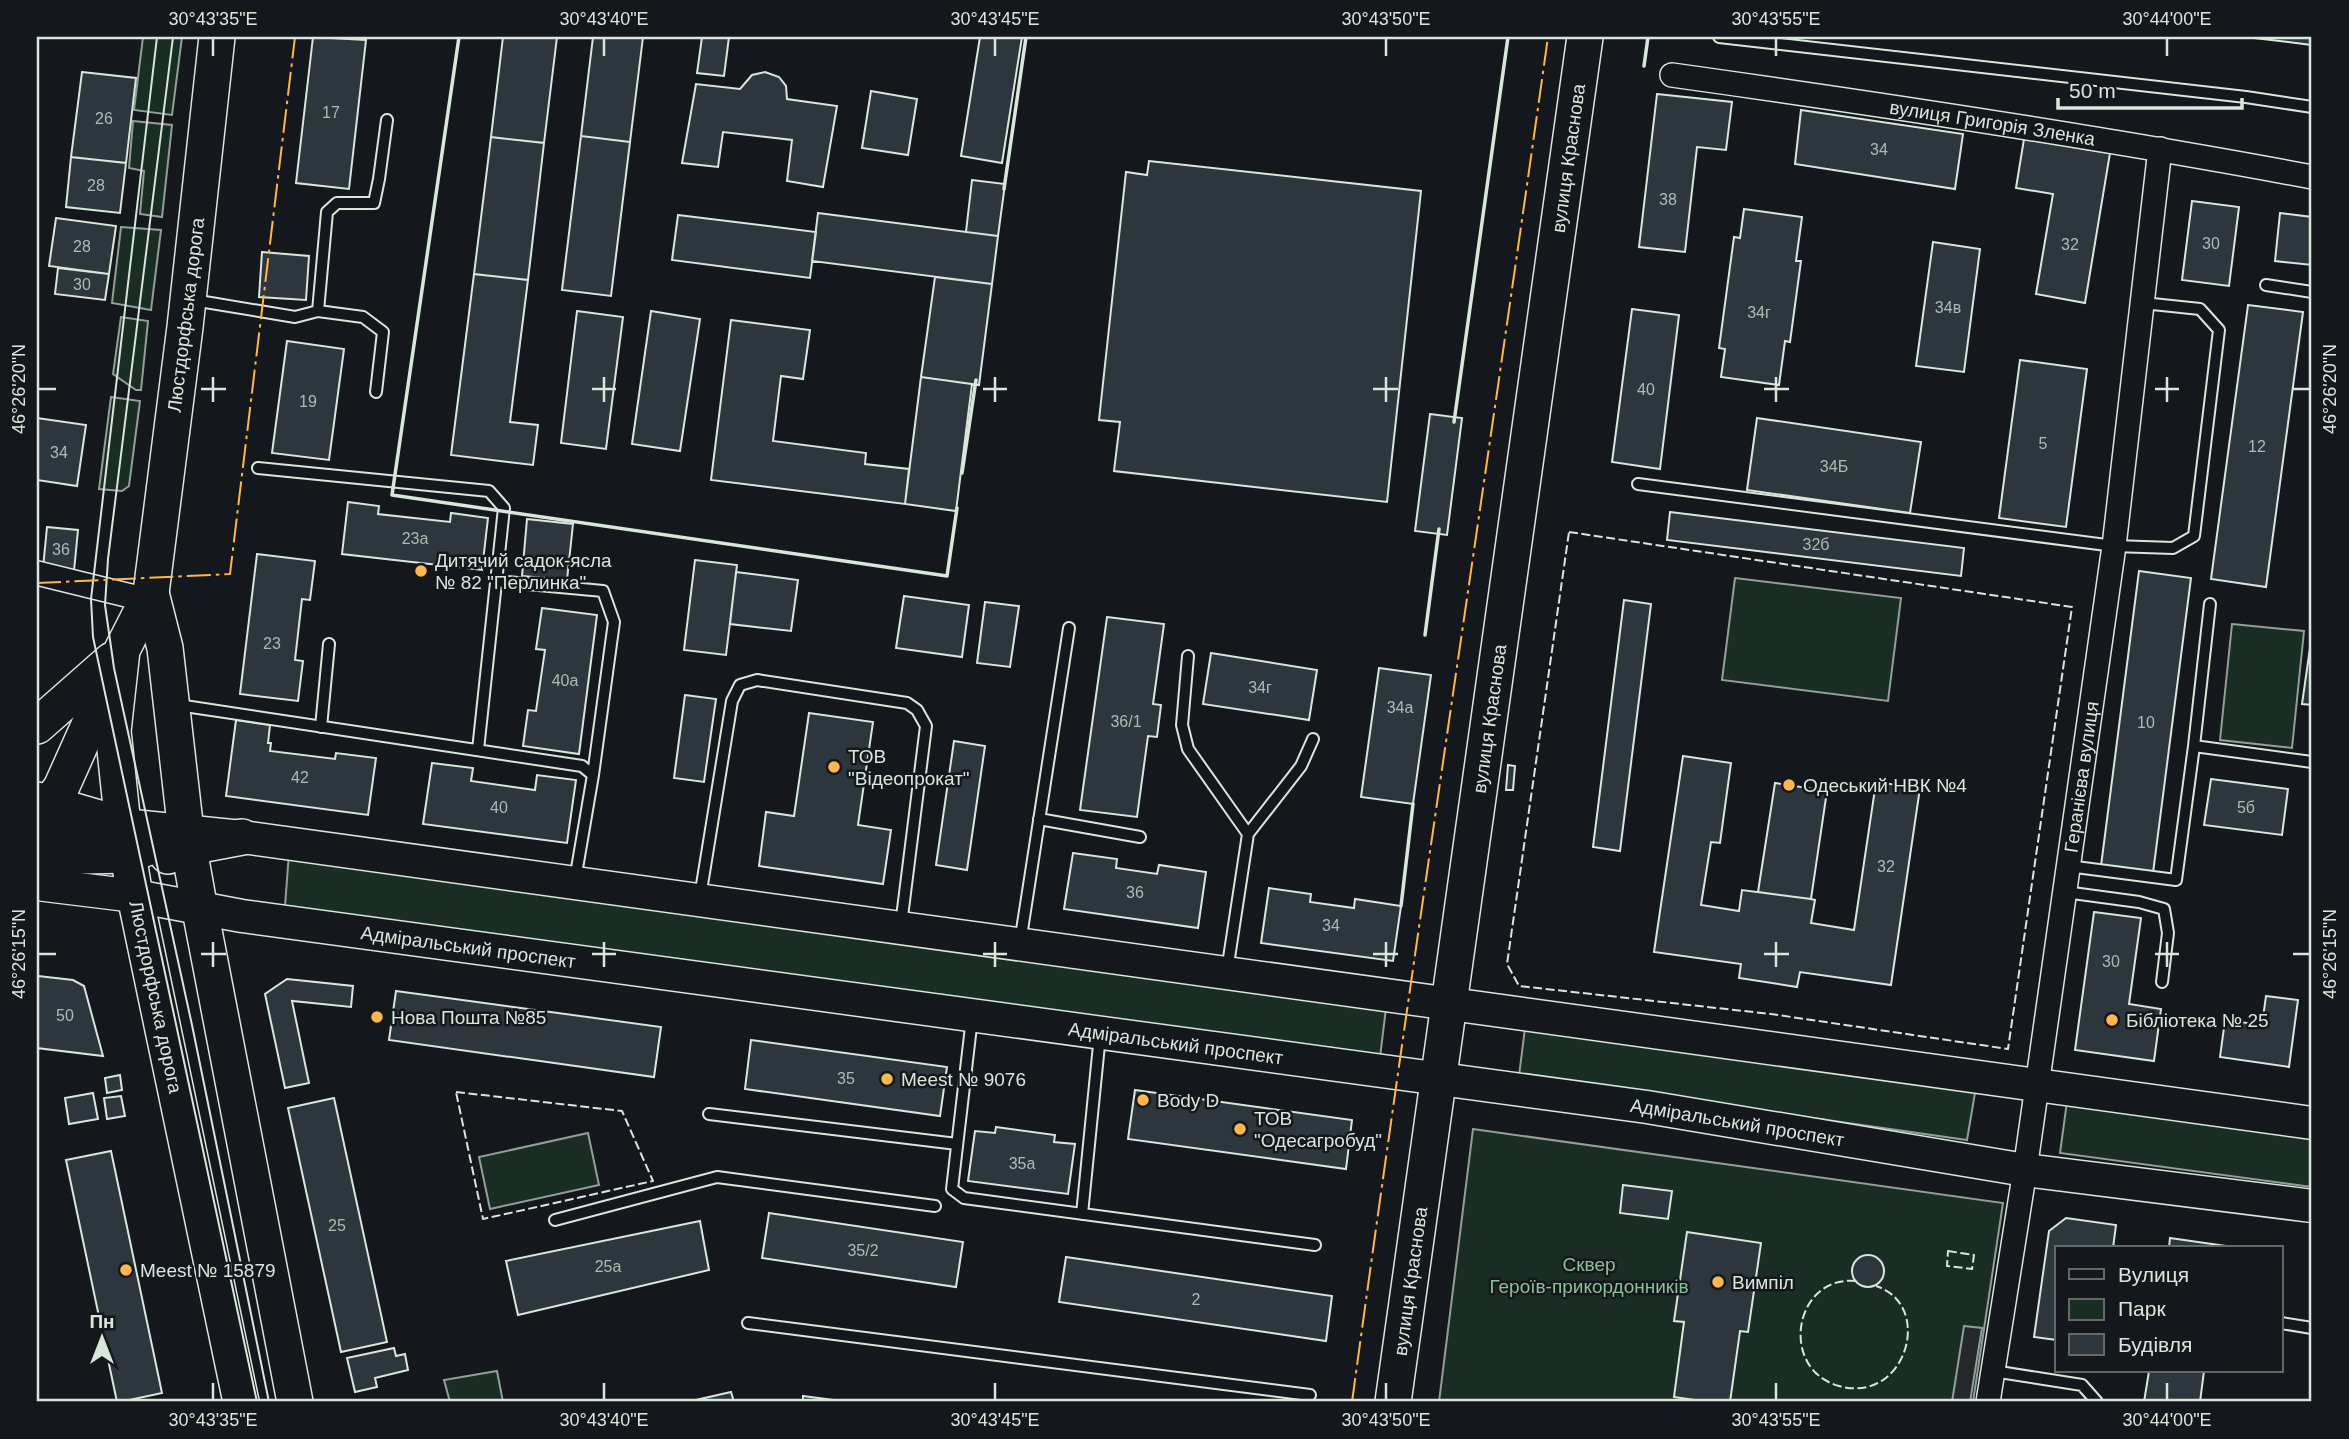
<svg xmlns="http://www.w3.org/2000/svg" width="2349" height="1439" font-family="Arial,sans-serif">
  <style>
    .green { fill: #1a2d24; stroke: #939e99; stroke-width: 2 }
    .parking { fill: #24282b; stroke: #939e99; stroke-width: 2 }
    .building { fill: #2c363c; stroke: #d8e6dc; stroke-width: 2 }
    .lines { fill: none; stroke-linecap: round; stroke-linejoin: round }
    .service-casing { stroke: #d8e6dc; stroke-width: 14 }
    .minor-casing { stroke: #d8e6dc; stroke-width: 26 }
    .secondary-casing { stroke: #d8e6dc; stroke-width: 35 }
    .primary-casing { stroke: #d8e6dc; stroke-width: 38 }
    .service { stroke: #14181c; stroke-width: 10 }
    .minor { stroke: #14181c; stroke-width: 23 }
    .secondary { stroke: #14181c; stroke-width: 32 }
    .primary { stroke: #14181c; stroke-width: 35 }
    .tram { stroke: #d8e6dc; stroke-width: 2 }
    .fence { stroke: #d8e6dc; stroke-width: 2; stroke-dasharray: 9 3.5; stroke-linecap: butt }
    .wall { stroke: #d8e6dc; stroke-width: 3.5 }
    .power { stroke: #ffb74d; stroke-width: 2; stroke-dasharray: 24 5 3.5 5; stroke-linecap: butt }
    .ticks { fill: none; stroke: #d8e6dc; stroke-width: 2.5 }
    .poi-dot { fill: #ffb74d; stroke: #14181c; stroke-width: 2.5 }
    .labels { text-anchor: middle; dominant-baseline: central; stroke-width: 5; stroke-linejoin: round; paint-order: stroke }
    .number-label { font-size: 16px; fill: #adbab4 }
    .street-label { font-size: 19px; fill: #d8e6dc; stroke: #14181c }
    .poi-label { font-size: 19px; fill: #d8e6dc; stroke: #14181c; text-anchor: start }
    .park-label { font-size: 19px; fill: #8ac095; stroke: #14181c }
    .neatline { fill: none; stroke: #d8e6dc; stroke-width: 2.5 }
    .ticks-label { font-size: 18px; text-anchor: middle; fill: #d8e6dc }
  </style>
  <rect width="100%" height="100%" fill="#14181c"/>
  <path class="green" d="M 143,37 L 182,37 L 172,115 L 134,110 Z
    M 133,121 L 172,125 L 162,217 L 140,214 L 144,171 L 129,168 Z
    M 121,227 L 161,230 L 151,310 L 112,303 Z
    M 121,317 L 148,321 L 141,390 L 136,390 L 113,374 Z
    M 111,397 L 140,401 L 129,486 L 122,491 L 99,489 Z
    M 1735,578 L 1901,598 L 1888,701 L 1722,680 Z
    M 2232,624 L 2304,631 L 2292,748 L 2220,740 Z
    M 289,853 L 1387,1000 L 1380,1057 L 285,906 Z
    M 1526,1020 L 1977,1081 L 1967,1140 L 1519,1076 Z
    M 2068,1094 L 2312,1127 L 2312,1187 L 2060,1153 Z
    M 1473,1129 L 2003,1203 L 1973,1402 L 1439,1402 Z
    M 588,1133 L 599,1185 L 490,1209 L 479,1157 Z
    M 497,1371 L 503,1402 L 450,1402 L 444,1380 Z"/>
  <path class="parking" d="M 1964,1326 L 1982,1328 L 1970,1402 L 1952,1402 Z"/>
  <path class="building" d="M 313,37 L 366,40 L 349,189 L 296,183 Z
    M 503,37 L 557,37 L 544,143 L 491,137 Z
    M 593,37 L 643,37 L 630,142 L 581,136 Z
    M 702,37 L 729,37 L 724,76 L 697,73 Z
    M 980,37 L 1022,37 L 1002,163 L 961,156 Z
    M 2255,37 L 2312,37 L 2312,45 L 2255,38 Z
    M 82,72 L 136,78 L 126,163 L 71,157 Z
    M 765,72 L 779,77 L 786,86 L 787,99 L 837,106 L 823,187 L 787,181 L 792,140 L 723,132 L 718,167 L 682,163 L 696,84 L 740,89 L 752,75 Z
    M 871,91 L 917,99 L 908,155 L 862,148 Z
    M 1657,94 L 1732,102 L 1726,150 L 1697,147 L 1685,252 L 1639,247 Z
    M 1801,110 L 1963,134 L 1955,189 L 1795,164 Z
    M 581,136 L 630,142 L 611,296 L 562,290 Z
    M 491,137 L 544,143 L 528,280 L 474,274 Z
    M 2024,139 L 2110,153 L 2085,303 L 2036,294 L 2053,194 L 2016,188 Z
    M 71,157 L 126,163 L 120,213 L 66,207 Z
    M 1149,161 L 1421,191 L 1387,502 L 1114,471 L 1120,422 L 1099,420 L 1126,172 L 1147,175 Z
    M 972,180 L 1005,184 L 998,236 L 966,232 Z
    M 2192,201 L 2239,207 L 2229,286 L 2182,280 Z
    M 1744,209 L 1802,217 L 1796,261 L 1801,261 L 1790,342 L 1785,341 L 1779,385 L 1721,377 L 1725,349 L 1719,348 L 1734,237 L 1740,238 Z
    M 818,213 L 998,236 L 992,284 L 812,261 Z
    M 2280,213 L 2312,217 L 2312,265 L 2275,261 Z
    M 678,215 L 816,232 L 810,278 L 672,260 Z
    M 56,218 L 116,226 L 109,274 L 49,266 Z
    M 1933,242 L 1980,249 L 1964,372 L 1916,366 Z
    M 262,252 L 309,256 L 306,300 L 259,297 Z
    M 58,268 L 109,274 L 105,300 L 55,294 Z
    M 474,274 L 528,280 L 510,422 L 538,425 L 533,465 L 451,455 Z
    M 935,277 L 992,284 L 979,385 L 921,377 Z
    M 2248,305 L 2303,312 L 2266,587 L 2211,579 Z
    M 1632,309 L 1679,315 L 1660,469 L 1612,462 Z
    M 577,311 L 623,317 L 606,449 L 561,443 Z
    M 651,311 L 700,319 L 680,451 L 632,444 Z
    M 731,320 L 810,330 L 803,379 L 781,376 L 773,441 L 866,453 L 865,464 L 909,469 L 905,504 L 711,480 Z
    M 287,341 L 344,349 L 329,460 L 272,453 Z
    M 2020,360 L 2087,369 L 2066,527 L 1999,518 Z
    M 921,377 L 972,384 L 956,511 L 905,504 Z
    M 1430,414 L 1462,418 L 1447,535 L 1415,531 Z
    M 37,418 L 86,425 L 77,486 L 37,480 Z
    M 1757,418 L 1921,442 L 1910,513 L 1747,490 Z
    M 348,502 L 379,506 L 378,514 L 450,522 L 451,513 L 488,518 L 482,570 L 342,554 Z
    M 1670,512 L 1964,548 L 1961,576 L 1667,540 Z
    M 527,519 L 573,524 L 567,580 L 522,576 Z
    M 47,527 L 78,530 L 74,571 L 43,568 Z
    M 257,554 L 315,561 L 310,600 L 302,599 L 295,660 L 303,661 L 298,701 L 240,694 Z
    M 695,560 L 737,565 L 726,655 L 684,650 Z
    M 2139,571 L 2191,578 L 2153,873 L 2101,866 Z
    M 736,572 L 798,580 L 791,631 L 730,624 Z
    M 904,596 L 969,605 L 962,657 L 896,648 Z
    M 1624,600 L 1651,604 L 1620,851 L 1593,847 Z
    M 985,602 L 1019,606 L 1010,667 L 977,663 Z
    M 542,608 L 597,615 L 579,754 L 523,746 L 528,710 L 536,711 L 545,650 L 536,649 Z
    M 1107,617 L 1164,624 L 1153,704 L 1161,705 L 1157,737 L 1148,736 L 1137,817 L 1080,810 Z
    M 2312,634 L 2312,705 L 2302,704 Z
    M 1211,653 L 1317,670 L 1309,720 L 1203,704 Z
    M 1379,668 L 1431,675 L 1413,804 L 1361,797 Z
    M 685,695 L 716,699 L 704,782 L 674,778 Z
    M 809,713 L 873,722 L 858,825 L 891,830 L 883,884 L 759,866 L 766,812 L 794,816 Z
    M 236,720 L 270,725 L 268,743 L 271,743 L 270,751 L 335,759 L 336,753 L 376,758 L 368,815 L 226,796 Z
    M 954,741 L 985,746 L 967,870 L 936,865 Z
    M 1683,756 L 1731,763 L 1720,843 L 1711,842 L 1701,905 L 1739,911 L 1742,890 L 1811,899 L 1815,900 L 1811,923 L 1854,930 L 1876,782 L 1920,788 L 1891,985 L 1800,972 L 1797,987 L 1739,978 L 1741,964 L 1654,952 Z
    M 432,763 L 473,768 L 471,781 L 535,790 L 537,775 L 576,780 L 567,843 L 423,824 Z
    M 1508,765 L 1515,766 L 1513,790 L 1506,790 Z
    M 2211,779 L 2288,789 L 2282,835 L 2204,825 Z
    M 1775,783 L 1827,791 L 1811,899 L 1758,892 Z
    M 1073,853 L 1117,859 L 1116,868 L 1157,874 L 1159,865 L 1206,872 L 1198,928 L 1064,909 Z
    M 1269,888 L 1311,894 L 1310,902 L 1354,908 L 1355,899 L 1401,906 L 1393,961 L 1261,943 Z
    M 2094,912 L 2141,918 L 2129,1004 L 2161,1009 L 2154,1061 L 2075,1050 Z
    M 38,976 L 73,980 L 84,986 L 103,1056 L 37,1048 Z
    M 287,979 L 353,986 L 351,1007 L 292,1001 L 309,1083 L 285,1088 L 265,994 Z
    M 396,991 L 661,1027 L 654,1077 L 389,1040 Z
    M 2266,996 L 2298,1000 L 2289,1067 L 2220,1057 L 2225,1020 L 2262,1025 Z
    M 751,1040 L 947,1067 L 940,1116 L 745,1089 Z
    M 120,1075 L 122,1090 L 107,1093 L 105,1078 Z
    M 1135,1090 L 1352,1120 L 1346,1169 L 1128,1139 Z
    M 93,1093 L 98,1119 L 69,1124 L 65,1098 Z
    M 121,1096 L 125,1116 L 107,1119 L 104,1098 Z
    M 334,1098 L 387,1342 L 341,1352 L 288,1108 Z
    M 996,1127 L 1055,1135 L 1054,1142 L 1075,1144 L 1068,1194 L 968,1181 L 975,1131 L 995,1133 Z
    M 111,1151 L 162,1393 L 120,1402 L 117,1402 L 66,1160 Z
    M 1623,1185 L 1672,1191 L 1668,1219 L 1620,1213 Z
    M 769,1213 L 963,1242 L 956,1287 L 762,1258 Z
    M 2066,1218 L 2116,1225 L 2113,1248 L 2057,1248 L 2057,1340 L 2034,1337 L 2049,1231 Z
    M 700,1221 L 709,1270 L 518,1315 L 506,1261 Z
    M 1687,1232 L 1761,1243 L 1748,1332 L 1740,1331 L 1730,1402 L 1708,1402 L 1674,1397 L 1684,1322 L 1674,1321 Z
    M 2170,1238 L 2240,1248 L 2169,1248 Z
    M1852 1271a16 16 0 1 1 32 0a16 16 0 1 1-32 0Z
    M 1066,1257 L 1332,1296 L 1326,1341 L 1059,1302 Z
    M 394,1348 L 396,1356 L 405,1354 L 408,1370 L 375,1378 L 377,1387 L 355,1392 L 347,1358 Z
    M 2149,1371 L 2204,1371 L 2200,1402 L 2144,1402 Z
    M 731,1392 L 734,1402 L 687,1402 Z
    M 803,1396 L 849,1402 L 803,1402 Z"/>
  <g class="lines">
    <defs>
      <path id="service" d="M 1719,37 L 2246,97 L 2312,107
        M 2266,285 L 2312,292
        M 193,300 L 295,317 L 318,311 L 327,212 L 337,203 L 374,203 L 379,179 L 387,120
        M 318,311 L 363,317 L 383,332 L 376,392
        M 258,468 L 489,491 L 504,508 L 478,750
        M 1638,484 L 2114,546 L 2173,548 L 2194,536 L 2219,330 L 2200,309 L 2143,303
        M 496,581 L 603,591 L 614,622 L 593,775
        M 1188,656 L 1182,725 L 1188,749 L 1248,834 L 1227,971
        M 178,705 L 582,766 L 593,775 L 575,880
        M 321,727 L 329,644
        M 2194,746 L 2210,604
        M 1039,819 L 1140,837
        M 1248,834 L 1301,766 L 1313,739
        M 2068,866 L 2176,880 L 2194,746 L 2312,762
        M 2065,892 L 2139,902 L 2164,909 L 2168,933 L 2162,982
        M 700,897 L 732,701 L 740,685 L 757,680 L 907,703 L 917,710 L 926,726 L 901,925
        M 1020,943 L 1069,628
        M 972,1018 L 952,1189 L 964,1198 L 1315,1245
        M 709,1114 L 957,1144
        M 1082,1214 L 1100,1035
        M 555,1220 L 717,1177 L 935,1206
        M 748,1323 L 1310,1395
        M 2281,1323 L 2312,1328
        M 1993,1371 L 2082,1385 L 2097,1402"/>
      <g id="minor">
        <path id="s1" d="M 1672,75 C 1886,105 2100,137 2312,177"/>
        <path d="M 37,573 L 147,600"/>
        <path id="s2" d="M 1988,1402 L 2025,1170 L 2114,546 L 2160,149"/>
      </g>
      <g id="secondary">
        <path d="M 37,830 L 123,825 L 242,837 L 2312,1123"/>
        <path id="s3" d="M 37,884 L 135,896 L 242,916 L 1647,1107 L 2025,1170 L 2312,1206"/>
      </g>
      <g id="primary">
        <path id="s4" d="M 217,37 L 185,327 L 151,593 L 122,650 L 113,731 L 123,825 L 135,896 L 241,1402"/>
        <path d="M 151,593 L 165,648 L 186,832 L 200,910 L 295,1402"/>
        <path d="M 37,726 L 112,660"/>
        <path d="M 37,800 L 123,825"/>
        <path d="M 37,819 L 61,788 L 108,683"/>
        <path d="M 168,856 L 189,847 L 242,837"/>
        <path d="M 37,857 L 129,855 L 186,832"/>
        <path id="s5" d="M 1393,1402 L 1585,37"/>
      </g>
    </defs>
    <use href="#service" class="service-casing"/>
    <use href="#minor" class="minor-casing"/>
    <use href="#secondary" class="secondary-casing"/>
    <use href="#primary" class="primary-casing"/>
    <use href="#service" class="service"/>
    <use href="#minor" class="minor"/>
    <use href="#secondary" class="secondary"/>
    <use href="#primary" class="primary"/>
    <path class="tram" d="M 157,37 L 91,599 L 93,637 L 257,1402
      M 173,37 L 108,559 L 105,605 L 114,668 L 192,1025 L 269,1402"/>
    <path class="fence" d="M 1569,532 L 2072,607 L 2008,1049 L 1771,1014 L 1519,986 L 1507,964 Z
      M 456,1092 L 622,1111 L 653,1181 L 483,1219 Z
      M 1948,1251 L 1974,1255 L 1972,1269 L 1947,1266 Z
      M 1856,1281 C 1794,1275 1778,1369 1839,1386 C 1906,1405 1935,1305 1876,1286"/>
    <path class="wall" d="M 459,37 L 392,495 L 947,576 L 957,508
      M 1644,66 L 1648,37
      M 1004,189 L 1026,37
      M 1454,422 L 1508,37
      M 962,473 L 976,380
      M 1425,635 L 1439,529
      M 1401,906 L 1413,804"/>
    <path class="power" d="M 37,583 L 230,574 L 295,37
      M 1352,1402 C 1414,947 1484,492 1548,37"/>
  </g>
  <path class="ticks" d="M 213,38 L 213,56M 604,38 L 604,56M 995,38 L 995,56M 1386,38 L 1386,56M 1776,38 L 1776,56M 2167,38 L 2167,56M 213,377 L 213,402M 604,377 L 604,402M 995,377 L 995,402M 1386,377 L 1386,402M 1776,377 L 1776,402M 2167,377 L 2167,402M 38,389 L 56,389M 201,389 L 226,389M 592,389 L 616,389M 983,389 L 1007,389M 1373,389 L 1398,389M 1764,389 L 1789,389M 2155,389 L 2179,389M 2293,389 L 2310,389M 213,942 L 213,967M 604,942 L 604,967M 995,942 L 995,967M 1386,942 L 1386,967M 1776,942 L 1776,967M 2167,942 L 2167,967M 38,954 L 56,954M 201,954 L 226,954M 592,954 L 616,954M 983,954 L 1007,954M 1373,954 L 1398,954M 1764,954 L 1789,954M 2155,954 L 2179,954M 2293,954 L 2310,954M 213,1383 L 213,1400M 604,1383 L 604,1400M 995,1383 L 995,1400M 1386,1383 L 1386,1400M 1776,1383 L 1776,1400M 2167,1383 L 2167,1400"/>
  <g class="poi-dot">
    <circle cx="421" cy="571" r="7"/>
    <circle cx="834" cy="767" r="7"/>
    <circle cx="1789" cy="785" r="7"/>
    <circle cx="377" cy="1017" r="7"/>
    <circle cx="2112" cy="1020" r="7"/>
    <circle cx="887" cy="1079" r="7"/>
    <circle cx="1143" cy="1100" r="7"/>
    <circle cx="1240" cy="1129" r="7"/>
    <circle cx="126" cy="1270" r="7"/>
    <circle cx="1718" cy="1282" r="7"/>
  </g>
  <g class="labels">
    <g class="number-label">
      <text x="331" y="112">17</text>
      <text x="104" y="118">26</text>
      <text x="1879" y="149">34</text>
      <text x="96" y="185">28</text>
      <text x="1668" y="199">38</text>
      <text x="2211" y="243">30</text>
      <text x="2070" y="244">32</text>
      <text x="82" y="246">28</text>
      <text x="82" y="284">30</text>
      <text x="1948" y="307">34в</text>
      <text x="1759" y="312">34г</text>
      <text x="1646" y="389">40</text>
      <text x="308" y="401">19</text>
      <text x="2043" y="443">5</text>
      <text x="2257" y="446">12</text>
      <text x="59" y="452">34</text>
      <text x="1834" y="466">34Б</text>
      <text x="415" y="538">23а</text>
      <text x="1816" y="544">32б</text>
      <text x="61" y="549">36</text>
      <text x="272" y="643">23</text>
      <text x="565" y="680">40а</text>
      <text x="1260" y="687">34г</text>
      <text x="1400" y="707">34а</text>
      <text x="1126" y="721">36/1</text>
      <text x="2146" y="722">10</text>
      <text x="300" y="777">42</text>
      <text x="499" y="807">40</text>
      <text x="2246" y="807">5б</text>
      <text x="1886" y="866">32</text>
      <text x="1135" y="892">36</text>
      <text x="1331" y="925">34</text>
      <text x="2111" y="961">30</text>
      <text x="65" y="1015">50</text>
      <text x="846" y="1078">35</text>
      <text x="1022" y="1163">35а</text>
      <text x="337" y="1225">25</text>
      <text x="863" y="1250">35/2</text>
      <text x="608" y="1266">25а</text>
      <text x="1196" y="1299">2</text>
    </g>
    <g class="street-label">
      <text stroke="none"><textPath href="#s1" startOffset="324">вулиця Григорія Зленка</textPath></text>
      <text stroke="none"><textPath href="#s5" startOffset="1256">вулиця Краснова</textPath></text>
      <text transform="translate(186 315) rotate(-83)">Люстдорфська дорога</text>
      <text stroke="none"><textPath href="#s5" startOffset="690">вулиця Краснова</textPath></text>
      <text stroke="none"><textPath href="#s2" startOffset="632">Геранієва вулиця</textPath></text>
      <text stroke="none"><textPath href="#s3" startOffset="436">Адміральський проспект</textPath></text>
      <text stroke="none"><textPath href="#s4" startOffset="975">Люстдорфська дорога</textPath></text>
      <text stroke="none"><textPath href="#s3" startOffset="1150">Адміральський проспект</textPath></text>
      <text stroke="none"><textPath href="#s3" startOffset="1717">Адміральський проспект</textPath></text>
      <text stroke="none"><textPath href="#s5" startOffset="122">вулиця Краснова</textPath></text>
    </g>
    <g class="poi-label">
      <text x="435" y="560">Дитячий садок-ясла<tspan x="435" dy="22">№ 82 "Перлинка"</tspan></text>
      <text x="848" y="756">ТОВ<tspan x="848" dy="22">"Відеопрокат"</tspan></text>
      <text x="1803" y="785">Одеський НВК №4</text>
      <text x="391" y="1017">Нова Пошта №85</text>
      <text x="2126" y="1020">Бібліотека № 25</text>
      <text x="901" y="1079">Meest № 9076</text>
      <text x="1157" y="1100">Body D</text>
      <text x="1254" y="1118">ТОВ<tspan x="1254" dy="22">"Одесагробуд"</tspan></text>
      <text x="140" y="1270">Meest № 15879</text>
      <text x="1732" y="1282">Вимпіл</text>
    </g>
    <g class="park-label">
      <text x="1589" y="1264">Сквер<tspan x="1589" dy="22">Героїв-прикордонників</tspan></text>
    </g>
  </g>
  <rect width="2349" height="1439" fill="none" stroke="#14181c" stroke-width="77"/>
  <rect x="2055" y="1246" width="228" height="126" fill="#14181c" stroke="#626a69" stroke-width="2"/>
  <rect x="2069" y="1269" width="35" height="10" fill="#14181c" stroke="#626a69" stroke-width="2"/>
  <text x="2118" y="1282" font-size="21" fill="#d8e6dc">Вулиця</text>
  <rect x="2069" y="1299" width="35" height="21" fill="#1a2d24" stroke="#626a69" stroke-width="2"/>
  <text x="2118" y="1316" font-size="21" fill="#d8e6dc">Парк</text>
  <rect x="2069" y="1334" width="35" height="21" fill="#2c363c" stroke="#626a69" stroke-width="2"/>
  <text x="2118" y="1352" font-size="21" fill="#d8e6dc">Будівля</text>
  <g transform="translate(102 1338)" stroke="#14181c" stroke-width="5" paint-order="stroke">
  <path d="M0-5L12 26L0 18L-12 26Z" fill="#d8e6dc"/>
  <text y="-10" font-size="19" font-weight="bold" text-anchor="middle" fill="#d8e6dc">Пн</text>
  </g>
  <path d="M2058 98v10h184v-10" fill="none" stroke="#d8e6dc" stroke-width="3.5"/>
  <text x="2069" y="98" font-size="21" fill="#d8e6dc" stroke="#14181c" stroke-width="5" paint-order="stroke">50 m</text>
  <rect x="38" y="38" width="2272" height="1362" class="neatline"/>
  <g class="ticks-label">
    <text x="213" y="25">30°43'35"E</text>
    <text x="604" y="25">30°43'40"E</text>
    <text x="995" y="25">30°43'45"E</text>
    <text x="1386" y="25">30°43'50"E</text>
    <text x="1776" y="25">30°43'55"E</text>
    <text x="2167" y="25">30°44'00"E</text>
    <text transform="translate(19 389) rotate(-90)" y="6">46°26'20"N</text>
    <text transform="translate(2330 389) rotate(-90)" y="6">46°26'20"N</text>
    <text transform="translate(19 954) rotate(-90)" y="6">46°26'15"N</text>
    <text transform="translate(2330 954) rotate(-90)" y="6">46°26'15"N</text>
    <text x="213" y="1426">30°43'35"E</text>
    <text x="604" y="1426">30°43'40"E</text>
    <text x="995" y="1426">30°43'45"E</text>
    <text x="1386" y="1426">30°43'50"E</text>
    <text x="1776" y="1426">30°43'55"E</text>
    <text x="2167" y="1426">30°44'00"E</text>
  </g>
</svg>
